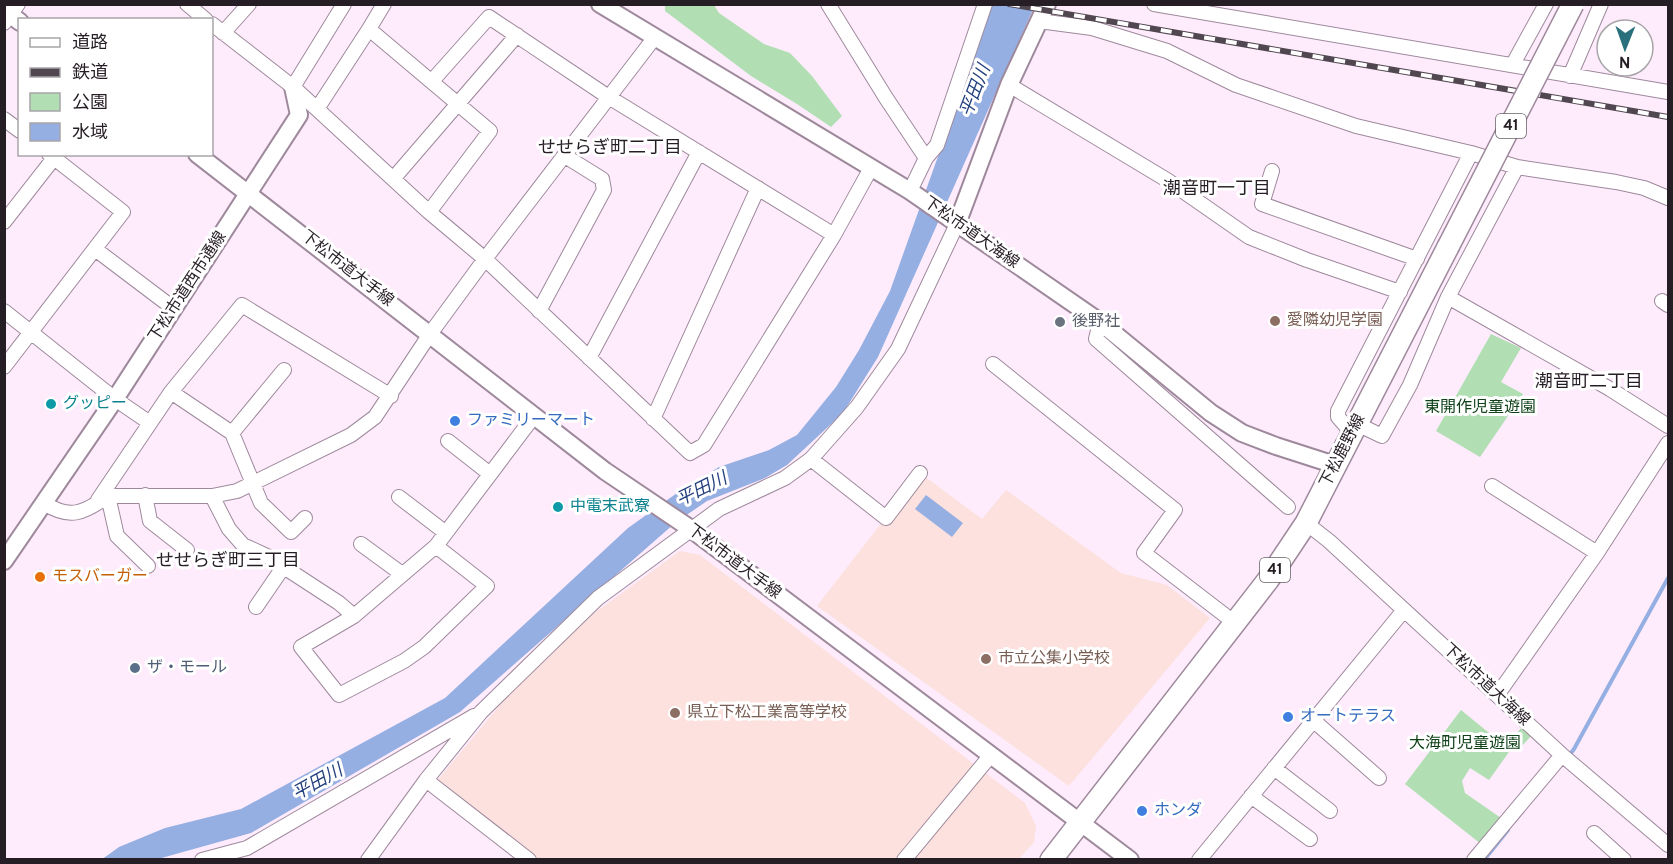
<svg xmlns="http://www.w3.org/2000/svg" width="1673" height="864" font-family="Overpass,'Noto Sans JP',sans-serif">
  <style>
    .education { fill: #fce1df }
    .green { fill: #b1deb3 }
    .water { fill: #95afe2 }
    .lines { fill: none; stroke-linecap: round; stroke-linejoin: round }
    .stream { stroke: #95afe2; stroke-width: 4 }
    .minor-casing { stroke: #9e899c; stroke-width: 16 }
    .tertiary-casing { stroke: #9e899c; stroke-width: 20 }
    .primary-casing { stroke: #9e899c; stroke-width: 24 }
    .minor { stroke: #fff; stroke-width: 14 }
    .tertiary { stroke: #fff; stroke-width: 16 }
    .primary { stroke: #fff; stroke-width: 21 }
    .rail-casing { stroke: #514750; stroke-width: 6 }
    .rail { stroke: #fff; stroke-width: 4; stroke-dasharray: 11; stroke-linecap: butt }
    .primary-bridge-casing { stroke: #9e899c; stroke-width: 24; stroke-linecap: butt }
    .primary-bridge { stroke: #fff; stroke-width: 21 }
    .education-dot { fill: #8d6e63; stroke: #fff; stroke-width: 2 }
    .worship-dot { fill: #6b7280; stroke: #fff; stroke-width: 2 }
    .culture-dot { fill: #0f9aa8; stroke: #fff; stroke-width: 2 }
    .shop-dot { fill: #3f7fe0; stroke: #fff; stroke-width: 2 }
    .food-dot { fill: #e8710a; stroke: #fff; stroke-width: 2 }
    .service-dot { fill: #5c6f8a; stroke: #fff; stroke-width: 2 }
    .labels { text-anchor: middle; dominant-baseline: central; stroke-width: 6; stroke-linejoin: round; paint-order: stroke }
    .shield { fill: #fff; stroke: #676266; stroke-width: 1.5 }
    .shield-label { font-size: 15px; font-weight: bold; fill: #261e25 }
    .street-label { font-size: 16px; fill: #261e25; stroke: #fff }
    .education-label { font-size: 16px; fill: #785e54; stroke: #fff; text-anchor: start }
    .worship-label { font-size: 16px; fill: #5b616d; stroke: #fff; text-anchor: start }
    .culture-label { font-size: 16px; fill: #0d838f; stroke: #fff; text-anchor: start }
    .park-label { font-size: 16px; fill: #104219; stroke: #fff }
    .shop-label { font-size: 16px; fill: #366cbe; stroke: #fff; text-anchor: start }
    .food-label { font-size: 16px; fill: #c56008; stroke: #fff; text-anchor: start }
    .service-label { font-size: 16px; fill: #4e5e75; stroke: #fff; text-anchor: start }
    .water-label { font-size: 18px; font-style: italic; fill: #25427f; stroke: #fff }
    .neighbourhood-label { font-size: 18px; fill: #261e25; stroke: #fff }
  </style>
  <rect width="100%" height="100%" fill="#feecfc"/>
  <path class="education" d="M 920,473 L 982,519 L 1006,490 L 1121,573 L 1167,585 L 1210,618 L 1069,786 L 817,606 Z
    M 680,551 L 700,555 L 1025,803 L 1036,826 L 1034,842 L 1019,859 L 537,859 L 436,782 L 529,670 L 590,616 Z"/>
  <path class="green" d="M 665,5 L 714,5 L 719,13 L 764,44 L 790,53 L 812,76 L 842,116 L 831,127 L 797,104 L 751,76 L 665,11 Z
    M 1491,334 L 1521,348 L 1501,382 L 1523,394 L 1480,457 L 1436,431 Z
    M 1461,710 L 1505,746 L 1523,726 L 1532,735 L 1521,747 L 1509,752 L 1489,780 L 1470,768 L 1462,781 L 1465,793 L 1501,818 L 1481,844 L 1405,784 Z"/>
  <path class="water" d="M 992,5 L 1035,5 L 878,357 L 843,413 L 787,465 L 765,478 L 707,501 L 675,523 L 460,712 L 251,833 L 158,859 L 101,860 L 119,847 L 165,828 L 241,809 L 445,698 L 628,528 L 677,493 L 719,467 L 769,450 L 797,435 L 836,387 L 859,350 L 890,291 Z
    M 926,495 L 963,523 L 952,537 L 915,509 Z"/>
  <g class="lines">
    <path class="stream" d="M 1568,757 L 1574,749 L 1668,578
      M 1484,860 L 1508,830"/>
    <defs>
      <path id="minor" d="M 187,4 L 206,20
        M 384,4 L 369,29 L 490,131 L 429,212
        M 828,4 L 886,98 L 926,158
        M 1154,4 L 1668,92
        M 1039,21 L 1092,28 L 1167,51 L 1236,85 L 1356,126 L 1471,153 L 1517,167 L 1616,182 L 1644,188 L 1668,198
        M 4,23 L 18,4
        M 212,24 L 293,87 L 429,212 L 485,259 L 690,453 L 704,445 L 834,235 L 607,96 L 489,17 L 432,81
        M 223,33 L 249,4
        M 1513,64 L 1546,4
        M 1570,76 L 1601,4
        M 1009,85 L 1167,180 L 1249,237 L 1307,260 L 1400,292
        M 293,87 L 344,4
        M 317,109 L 369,29
        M 4,119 L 20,131
        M 1272,171 L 1262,204 L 1417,259
        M 393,179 L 517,35
        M 910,191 L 926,158 L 937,145 L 985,4
        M 4,222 L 54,158
        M 834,235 L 871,168
        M 95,249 L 173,308
        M 1448,297 L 1610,389 L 1668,426
        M 1662,301 L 1668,305
        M 4,311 L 115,399 L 150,423
        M 539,311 L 604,190 L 602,179 L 565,156
        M 1100,322 L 1096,339 L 1288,507
        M 589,358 L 699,152
        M 993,364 L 1175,510 L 1144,553 L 1235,623
        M 4,367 L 123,212 L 49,154
        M 171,392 L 232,433 L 261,503 L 291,532 L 305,518
        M 653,419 L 758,188
        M 1357,424 L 1382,436 L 1410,385 L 1448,297 L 1517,167
        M 232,433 L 284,370
        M 1352,433 L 1338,417 L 1338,411 L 1471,153
        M 448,441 L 490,474
        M 811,459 L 886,518 L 920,473
        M 1492,486 L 1597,553
        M 145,495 L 150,521 L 187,550
        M 108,496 L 117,536 L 148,566
        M 212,496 L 229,529 L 243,545 L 267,556 L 339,603 L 354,616
        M 399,497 L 446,533
        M 98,500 L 171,392 L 242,305 L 391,396
        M 44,503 C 70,520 84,513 108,496 L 212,496 L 237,491 L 351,435 L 375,417 L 430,334 L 485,259 L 655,37
        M 1306,523 L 1329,541 L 1562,755 L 1668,845
        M 361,544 L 402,574
        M 436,546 L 487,586 L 424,647 L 404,661 L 339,695 L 301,647 L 354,616 L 436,546 L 534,416
        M 256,607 L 284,566
        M 1498,694 L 1597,553 L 1668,443
        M 1314,721 L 1379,778
        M 1274,768 L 1330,811
        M 426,780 L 529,860
        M 1251,796 L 1310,839
        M 1594,833 L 1624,860
        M 202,860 L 247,848 L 474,716
        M 368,860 L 426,780 L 481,712 L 598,598 L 719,509 L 785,478 L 811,459 L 857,407 L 898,349 L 957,224
        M 904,860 L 991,755
        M 1199,860 L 1404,610
        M 1474,860 L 1562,755"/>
      <path id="tertiary" d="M 600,4 L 910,191 L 1100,322 L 1211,413 L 1242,433 L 1276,446 L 1335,465
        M 4,10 L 20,22
        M 197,154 L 605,471 L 691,529 L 1130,860
        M 957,224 L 1009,85 L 1047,4
        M 4,561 L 115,399 L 299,115 L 293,87"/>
      <path id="primary" d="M 1051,860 L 1268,580 L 1306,523 L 1448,247"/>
    </defs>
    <use href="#minor" class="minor-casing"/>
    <use href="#tertiary" class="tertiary-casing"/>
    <use href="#primary" class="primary-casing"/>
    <use href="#minor" class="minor"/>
    <use href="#tertiary" class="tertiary"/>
    <use href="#primary" class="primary"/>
    <defs>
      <path id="rail" d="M 1009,4 L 1668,117"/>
    </defs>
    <use href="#rail" class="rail-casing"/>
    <use href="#rail" class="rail"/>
    <defs>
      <path id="primary-bridge" d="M 1448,247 L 1573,4"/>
    </defs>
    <use href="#primary-bridge" class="primary-bridge-casing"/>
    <use href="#primary-bridge" class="primary-bridge"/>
  </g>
  <g class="education-dot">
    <circle cx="1275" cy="321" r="6"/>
    <circle cx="986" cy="659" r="6"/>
    <circle cx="675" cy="713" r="6"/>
  </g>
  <circle class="worship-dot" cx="1060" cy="322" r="6"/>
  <g class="culture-dot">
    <circle cx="51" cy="404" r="6"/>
    <circle cx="558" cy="507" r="6"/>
  </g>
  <g class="shop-dot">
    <circle cx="455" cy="421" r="6"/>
    <circle cx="1288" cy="717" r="6"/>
    <circle cx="1142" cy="811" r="6"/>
  </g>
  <circle class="food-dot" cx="40" cy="577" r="6"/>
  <circle class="service-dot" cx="135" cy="668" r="6"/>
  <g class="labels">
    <g class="shield">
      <rect x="1496" y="114" width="30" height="24" rx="4.5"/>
      <rect x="1260" y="558" width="30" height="24" rx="4.5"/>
    </g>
    <g class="shield-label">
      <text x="1511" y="126">41</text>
      <text x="1275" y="570">41</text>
    </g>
    <g class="street-label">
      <text transform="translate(971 233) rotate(35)">下松市道大海線</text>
      <text transform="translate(347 269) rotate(38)">下松市道大手線</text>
      <text transform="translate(188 287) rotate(-57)">下松市道西市通線</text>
      <text transform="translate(1343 451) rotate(-63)">下松鹿野線</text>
      <text transform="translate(734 562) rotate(37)">下松市道大手線</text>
      <text transform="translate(1486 685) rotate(43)">下松市道大海線</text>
    </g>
    <g class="education-label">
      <text x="1287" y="321">愛隣幼児学園</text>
      <text x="998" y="659">市立公集小学校</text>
      <text x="687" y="713">県立下松工業高等学校</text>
    </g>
    <g class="worship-label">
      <text x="1072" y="322">後野社</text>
    </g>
    <g class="culture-label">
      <text x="63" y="404">グッピー</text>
      <text x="570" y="507">中電末武寮</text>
    </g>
    <g class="park-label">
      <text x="1480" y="408">東開作児童遊園</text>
      <text x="1465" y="744">大海町児童遊園</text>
    </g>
    <g class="shop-label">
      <text x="467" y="421">ファミリーマート</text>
      <text x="1300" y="717">オートテラス</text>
      <text x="1154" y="811">ホンダ</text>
    </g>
    <g class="food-label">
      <text x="52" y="577">モスバーガー</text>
    </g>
    <g class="service-label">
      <text x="147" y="668">ザ・モール</text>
    </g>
    <g class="water-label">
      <text transform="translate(976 91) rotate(-69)">平田川</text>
      <text transform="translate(702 490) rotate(-26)">平田川</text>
      <text transform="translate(318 783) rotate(-29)">平田川</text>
    </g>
    <g class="neighbourhood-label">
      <text x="610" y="148">せせらぎ町二丁目</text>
      <text x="1217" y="189">潮音町一丁目</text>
      <text x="1589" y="382">潮音町二丁目</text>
      <text x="228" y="561">せせらぎ町三丁目</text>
    </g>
  </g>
  <rect width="1673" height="864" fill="none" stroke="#261e25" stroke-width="12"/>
  <rect x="18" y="18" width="195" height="138" fill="#ffffff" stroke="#a8a5a8" stroke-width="1.5"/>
  <rect x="30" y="38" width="30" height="9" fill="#ffffff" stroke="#a8a5a8" stroke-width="1.5"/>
  <text x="72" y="48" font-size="18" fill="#261e25">道路</text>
  <rect x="30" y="68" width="30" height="9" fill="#514750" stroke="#a8a5a8" stroke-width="1.5"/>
  <text x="72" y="78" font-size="18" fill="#261e25">鉄道</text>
  <rect x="30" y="93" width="30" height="18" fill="#b1deb3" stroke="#a8a5a8" stroke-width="1.5"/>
  <text x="72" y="108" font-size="18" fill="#261e25">公園</text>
  <rect x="30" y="123" width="30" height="18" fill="#95afe2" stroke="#a8a5a8" stroke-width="1.5"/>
  <text x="72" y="138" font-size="18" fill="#261e25">水域</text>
  <g transform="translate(1625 48) rotate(181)"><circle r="28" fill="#ffffff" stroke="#a8a5a8" stroke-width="1.5"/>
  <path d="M0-4.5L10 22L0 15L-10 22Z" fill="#29707c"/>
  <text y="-9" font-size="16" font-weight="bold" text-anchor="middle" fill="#261e25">N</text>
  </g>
</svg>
